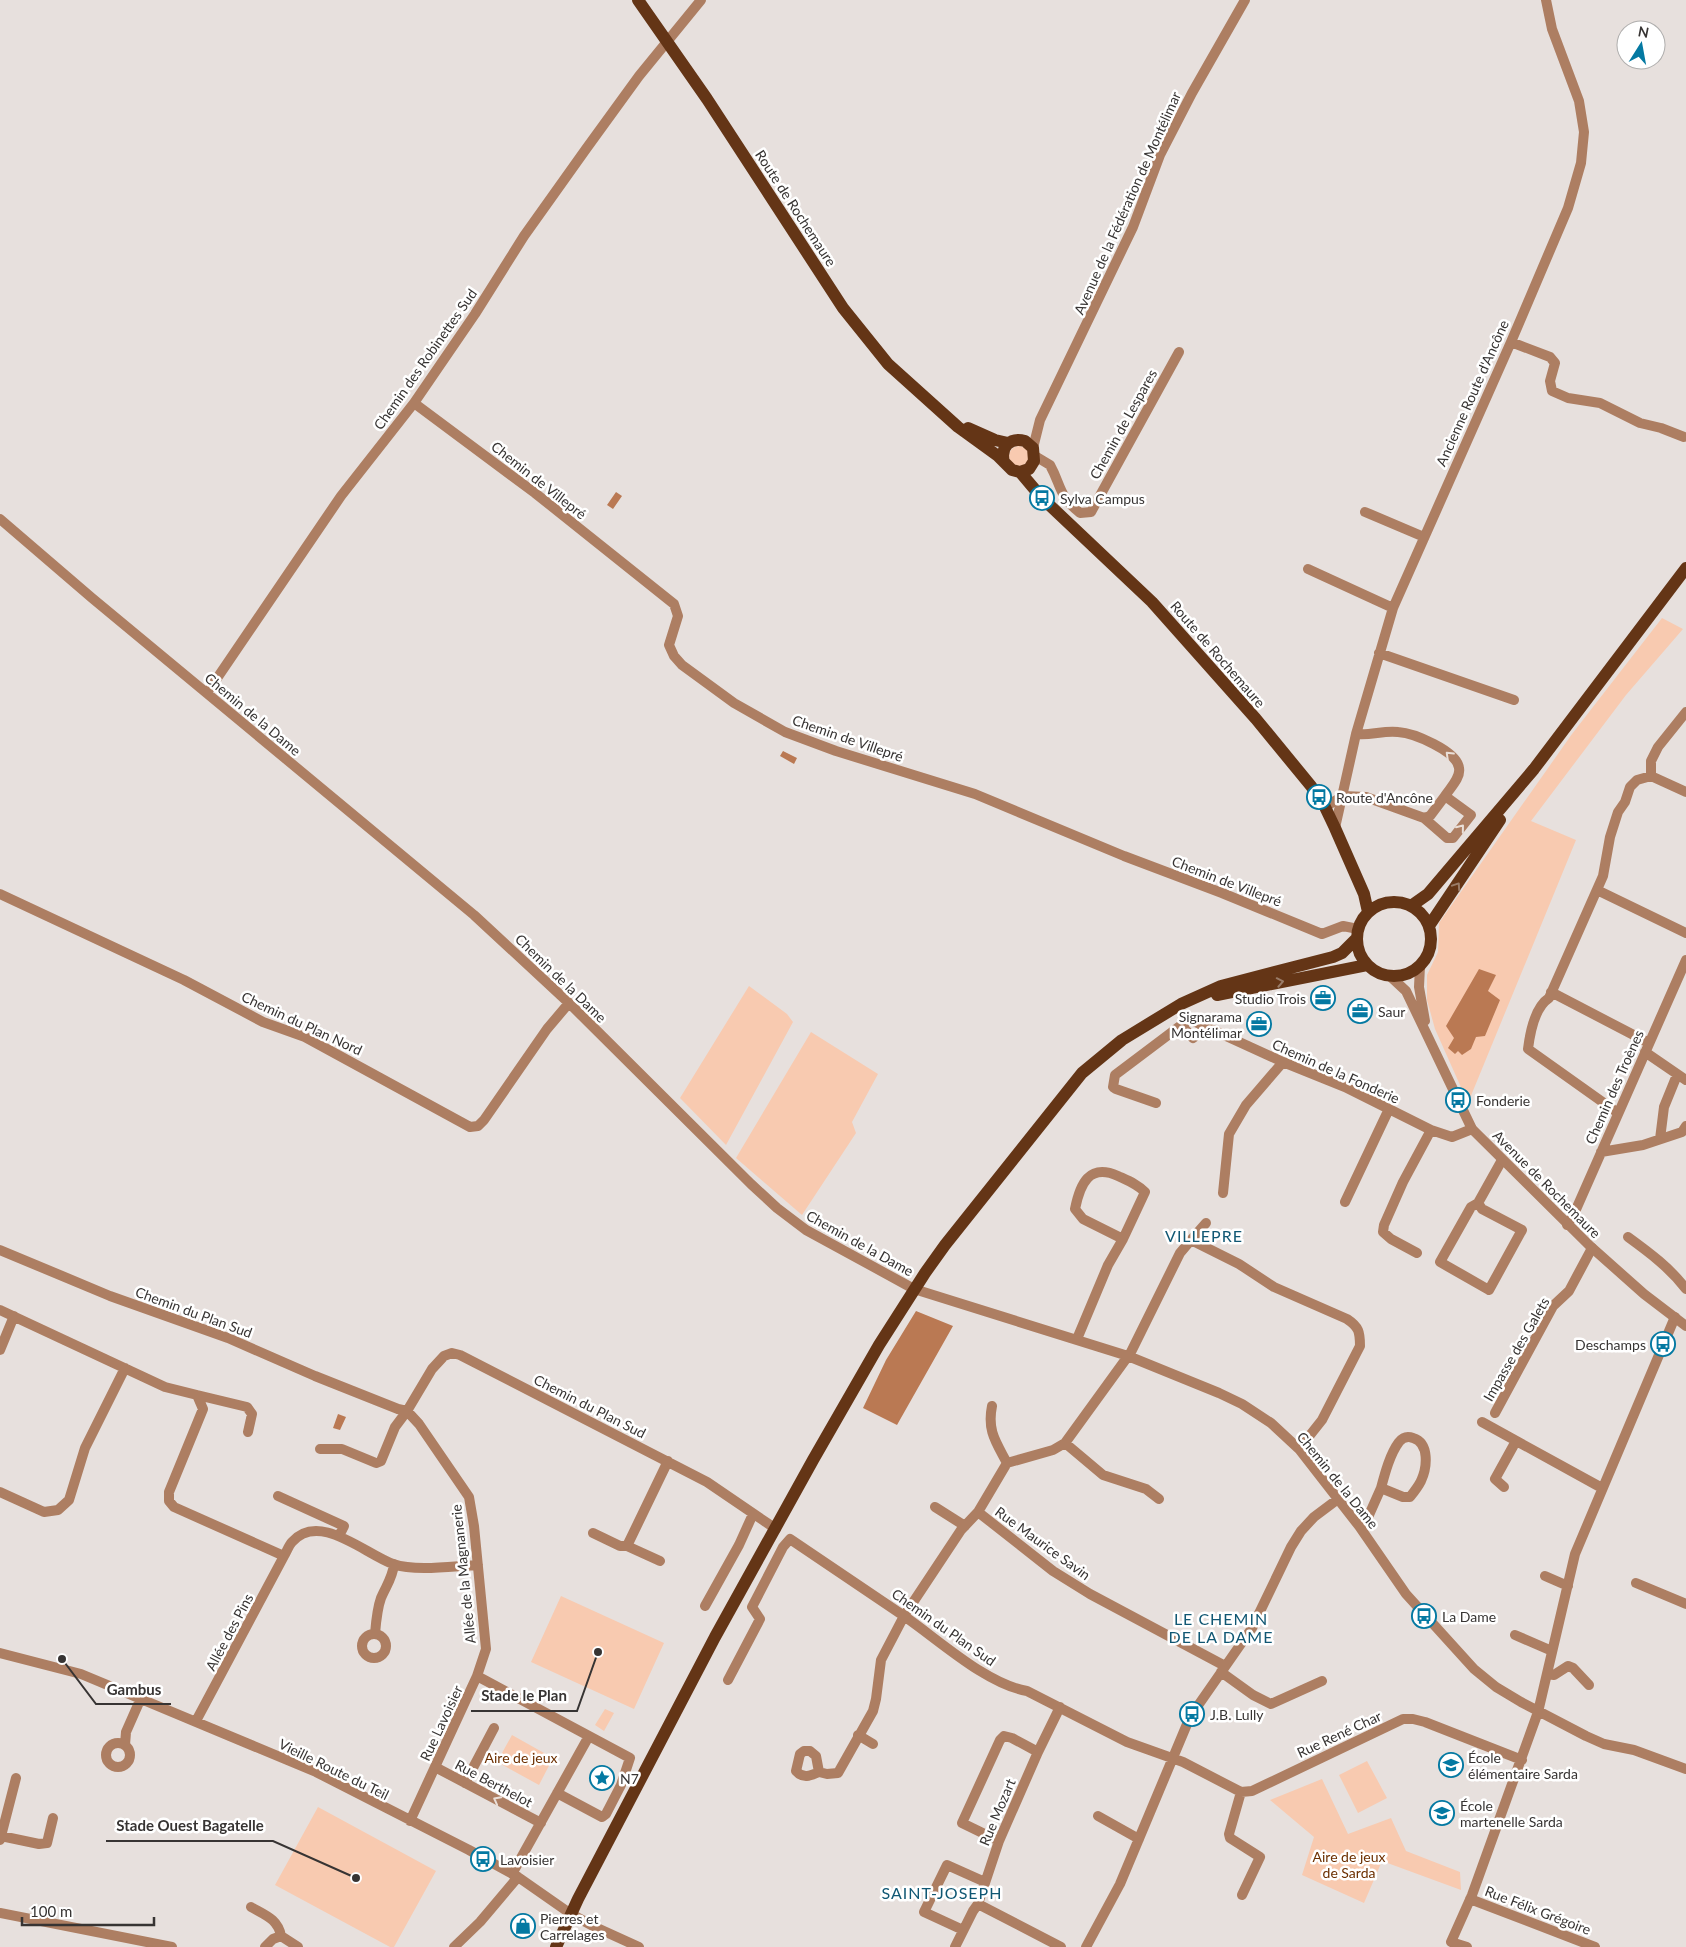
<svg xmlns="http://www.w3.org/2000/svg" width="1686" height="1947" font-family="Lato,sans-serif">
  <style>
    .green { fill: #f8cab0 }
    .water { fill: #ba7953 }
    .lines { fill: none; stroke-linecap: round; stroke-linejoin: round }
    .minor { stroke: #ad7e62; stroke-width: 10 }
    .tertiary { stroke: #ad7e62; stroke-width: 10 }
    .primary { stroke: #643516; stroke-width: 12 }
    .oneway { stroke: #eadfd8 }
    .oneway2 { stroke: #9a7c68 }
    .labels { text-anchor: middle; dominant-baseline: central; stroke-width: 5; stroke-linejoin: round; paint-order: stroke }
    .street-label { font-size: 14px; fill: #373433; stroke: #fff }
    .poi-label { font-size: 14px; fill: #373433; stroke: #fff; text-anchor: start }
    .park-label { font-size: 14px; fill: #6c2f00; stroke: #fff }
    .quarter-label { font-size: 16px; letter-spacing: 1px; fill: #105773; stroke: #fff }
    .leader { fill: none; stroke: #373433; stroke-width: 2 }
    .callout-dot { fill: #373433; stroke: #fff; stroke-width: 2 }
    .callout-label { font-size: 15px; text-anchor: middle; font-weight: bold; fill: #373433; stroke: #fff; stroke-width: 5; stroke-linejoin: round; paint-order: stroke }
  </style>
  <rect width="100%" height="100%" fill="#e7e0dd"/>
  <path class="green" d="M1009 456a10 10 0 1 1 20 0a10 10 0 1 1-20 0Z
    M 1662,618 L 1683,629 L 1626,695 L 1531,821 L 1576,840 L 1468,1103 L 1435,1029 L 1427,1000 L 1427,975 L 1438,952 L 1439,923 L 1572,734 Z
    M 749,986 L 787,1014 L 793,1022 L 726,1145 L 680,1098 Z
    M 811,1032 L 878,1074 L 852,1122 L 856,1133 L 802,1215 L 736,1158 Z
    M 561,1596 L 664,1643 L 634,1709 L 531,1662 Z
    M 605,1709 L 614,1713 L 604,1731 L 595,1725 Z
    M 512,1735 L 553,1758 L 539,1785 L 497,1762 Z
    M 1367,1761 L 1387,1798 L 1358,1813 L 1339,1775 Z
    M 1322,1779 L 1348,1834 L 1391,1818 L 1406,1851 L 1460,1872 L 1461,1890 L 1382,1861 L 1364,1903 L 1302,1875 L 1314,1837 L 1270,1800 Z
    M 318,1807 L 436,1871 L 394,1947 L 390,1947 L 275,1885 Z"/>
  <path class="water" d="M 616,492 L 622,496 L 613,509 L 607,505 Z
    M 783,751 L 797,758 L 794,764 L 780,756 Z
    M 1479,969 L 1496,975 L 1488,991 L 1500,1000 L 1485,1036 L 1476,1037 L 1471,1049 L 1462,1055 L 1458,1051 L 1455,1054 L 1448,1048 L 1454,1038 L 1446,1026 Z
    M 916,1311 L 953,1326 L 897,1425 L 863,1408 L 886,1360 Z
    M 338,1414 L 346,1417 L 340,1430 L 333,1428 Z"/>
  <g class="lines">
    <path class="minor" d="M 1511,342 L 1550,357 L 1555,363 L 1550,381 L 1552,391 L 1568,398 L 1600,403 L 1640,423 L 1661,428 L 1684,437
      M 414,403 L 535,493 L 674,604 L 678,616 L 669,645 L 674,656 L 682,665 L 734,703 L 785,732 L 836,751 L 975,794 L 1124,856 L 1222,893 L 1322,934 L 1343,926 L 1358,929
      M 1035,456 L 1050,465 C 1062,487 1058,495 1080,513 L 1091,512 L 1179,352
      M 1365,512 L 1424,537
      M 0,519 L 92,598 L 474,915 L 569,1003 L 751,1184 L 777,1208 L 806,1230 L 914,1289 L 1128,1356 L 1219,1393 L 1242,1404 L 1271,1423 L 1299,1449 L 1359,1526 L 1406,1594 L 1474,1669 L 1496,1687 L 1521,1702 L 1586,1736 L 1604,1744 L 1634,1750 L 1686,1769
      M 1308,569 L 1393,608
      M 1379,653 L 1514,700
      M 207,693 L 341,496 L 414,403 L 475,314 L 524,236 L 586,149 L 639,76 L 701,0
      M 1686,712 L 1658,747 L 1651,761 L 1651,776 L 1686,792
      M 1356,734 C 1370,736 1384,730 1398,732 C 1414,733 1457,751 1459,768 C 1461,778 1450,788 1445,796
      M 1325,807 L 1343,796 L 1366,797 L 1424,818 L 1447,838 L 1453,838 L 1471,815 L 1445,796 L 1430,816 L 1424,818
      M 1335,828 L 1356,734 L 1393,608 L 1511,342 L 1568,208 L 1581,163 L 1584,132 L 1579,101 L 1552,29 L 1546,0
      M 1597,890 L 1686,933
      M 0,894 L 184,980 L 263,1022 L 305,1037 L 470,1127 L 478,1126 L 484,1120 L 547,1029 L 569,1003
      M 1551,992 L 1649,1043
      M 1181,1025 L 1193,1038 L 1208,1027
      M 1645,1052 L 1686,1080
      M 1156,1103 L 1116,1089 L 1113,1087 L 1115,1075 L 1188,1020 L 1191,1020 L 1283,1062 L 1345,1087 L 1431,1130 L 1452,1137 L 1472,1129
      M 1618,1113 L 1528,1049 C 1530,1033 1535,1007 1549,998 L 1603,876 L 1610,837 L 1618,812 L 1625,802 L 1630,787 L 1637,780 L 1651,776
      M 1660,1139 L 1664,1107 L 1677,1075
      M 1601,1152 L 1643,1145 L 1682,1132 L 1686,1126
      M 1223,1193 L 1229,1134 L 1246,1105 L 1283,1062
      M 1345,1202 L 1389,1109
      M 1478,1203 L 1482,1209 L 1522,1230 L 1489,1290 L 1440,1262 L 1471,1207 L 1478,1203 L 1502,1160
      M 1567,1225 L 1574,1214 L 1686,960
      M 1628,1237 C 1650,1253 1670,1268 1686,1289
      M 1191,1240 L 1206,1223
      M 0,1250 L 110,1296 L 228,1338 L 315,1376 L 398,1409 L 407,1411 L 419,1424 L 469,1497 L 474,1526 L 486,1649 L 477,1676 L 410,1821
      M 1417,1253 L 1391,1239 L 1383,1232 L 1384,1225 L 1403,1182 L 1431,1130
      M 0,1310 L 165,1387 L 197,1395 L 203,1409 L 169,1492 L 169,1501 L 174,1507 L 284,1556 C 287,1551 289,1545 292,1542 C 319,1511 365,1554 393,1564 C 417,1572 453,1566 478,1565
      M 1077,1339 L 1108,1265 L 1123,1239 L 1145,1192 C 1137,1184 1129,1181 1118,1176 C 1089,1163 1080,1184 1075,1209 L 1083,1219 L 1123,1239
      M 0,1350 L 14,1316
      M 197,1395 L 247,1407 L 252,1414 L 248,1432
      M 992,1406 C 987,1431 996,1442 1007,1463
      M 1495,1413 L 1553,1306 L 1569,1291 L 1592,1248
      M 1482,1422 L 1602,1488
      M 1065,1443 L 1103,1475 L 1146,1489 L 1159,1499
      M 320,1449 L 342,1449 L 376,1463 L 381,1461 L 395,1427 L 407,1411 L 432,1369 L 444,1356 L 452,1353 L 460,1355 L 707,1482 L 776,1529
      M 1504,1487 L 1495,1479 L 1516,1441
      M 0,1492 L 44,1512 L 58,1510 L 69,1500 L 85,1448 L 125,1368
      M 278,1496 L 344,1526 L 339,1536
      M 935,1507 L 965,1526
      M 978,1512 L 1053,1571 L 1090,1594 L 1225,1666
      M 1359,1526 L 1369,1515 L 1381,1488 L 1403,1497 L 1410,1497 C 1414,1492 1418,1487 1421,1481 C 1427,1468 1430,1443 1413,1438 C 1408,1436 1403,1437 1399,1442 C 1390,1454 1385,1473 1381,1488
      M 593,1533 L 620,1546 L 627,1546 L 668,1461
      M 627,1546 L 660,1561
      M 1545,1576 L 1568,1586
      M 1636,1583 L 1686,1604
      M 705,1606 L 739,1545 L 753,1514
      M362 1646a12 12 0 1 1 24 0a12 12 0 1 1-24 0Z
      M 375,1634 C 376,1622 377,1609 381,1598 C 386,1586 393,1577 394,1564
      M 1515,1635 L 1552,1651
      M 0,1653 L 81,1674 L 316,1772 L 469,1850 L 518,1877 L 571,1914 L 595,1927 L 639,1947
      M 1221,1672 L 1253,1695 L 1271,1704 L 1322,1681
      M 1547,1674 L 1554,1675 L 1568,1666 L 1573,1668 L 1589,1685
      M 477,1676 L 630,1758 L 621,1785 L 606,1814 L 602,1817 L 557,1793
      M 728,1680 L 760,1619 L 752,1607 L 783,1547 L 790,1539 C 828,1565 866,1590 904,1616 C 939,1640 986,1684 1027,1691 L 1127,1742 L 1183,1762 L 1241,1792 L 1252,1791 L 1403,1719 L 1413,1719 L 1425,1722 L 1522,1760
      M 196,1721 L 284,1556
      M 858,1735 L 873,1744
      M106 1755a12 12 0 1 1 24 0a12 12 0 1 1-24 0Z
      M 125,1745 L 126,1732 L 141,1698
      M 435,1767 L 541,1823
      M 819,1772 L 816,1756 L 810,1751 L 804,1751 L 800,1754 L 796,1771 C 803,1779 810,1776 819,1772 L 827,1774 L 838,1773 L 873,1711 L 876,1699 L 881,1660 L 904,1616 L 961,1530 L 978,1512 L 1007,1463 L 1053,1450 L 1065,1443 L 1131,1352 L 1180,1253 L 1191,1240 L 1239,1264 L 1274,1287 L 1347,1319 C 1359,1327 1360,1332 1360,1346 L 1322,1420 L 1299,1449
      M 465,1783 L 494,1728
      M 1241,1792 L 1229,1834 L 1230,1838 L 1260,1857 L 1242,1895
      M 1098,1816 L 1139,1839
      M 1,1836 L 39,1844 L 47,1843 L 53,1818
      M 0,1840 L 16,1778
      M 999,1841 L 962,1823 L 1000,1740 L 1004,1736 L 1012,1738 L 1038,1752
      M 512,1874 L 589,1736
      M 1470,1899 L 1595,1947
      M 978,1904 L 1061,1947
      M 251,1907 C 265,1915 278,1919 281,1936
      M 0,1913 L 172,1947
      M 963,1930 L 924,1912 L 947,1865 L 985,1882
      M 265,1947 L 273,1939 L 281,1936 L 298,1947
      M 454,1947 L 480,1922 L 518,1877
      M 955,1947 L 973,1911 L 978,1904 L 999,1841 L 1038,1752 L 1060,1707
      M 1086,1947 L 1120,1884 L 1190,1717 L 1252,1628 L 1291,1547 L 1301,1531 L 1314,1517 L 1338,1499
      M 1467,1947 L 1451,1942 L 1472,1895 L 1538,1712 L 1575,1554 L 1675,1317"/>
    <path class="tertiary" d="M 1033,448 L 1040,420 L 1133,227 L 1160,155 L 1192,93 L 1245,0
      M 1420,966 L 1419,987 L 1425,1021
      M 1391,977 L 1406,991 L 1472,1129 L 1590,1246 L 1644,1294 L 1686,1326"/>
    <path class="primary" d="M 638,0 L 707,99 L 843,308 L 888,364 L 958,427 L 998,456 L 1012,470 L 1020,472 L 1029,469 L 1034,461 L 1033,448 L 1025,441 C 1010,437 1000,447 1004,462
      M 968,428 L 995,440 L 1008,443
      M 1020,472 L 1042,498 L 1152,602 L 1256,719 L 1311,786 L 1325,807 L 1335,828 L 1364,894 L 1368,912
      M1357 939a37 37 0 1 1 74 0a37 37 0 1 1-74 0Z
      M 1411,906 L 1428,894 L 1534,769 L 1686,568
      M 1429,926 L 1500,820
      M 1217,995 L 1367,965
      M 556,1947 L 578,1899 L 715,1637 L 813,1460 L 879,1345 L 925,1273 L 945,1245 L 1082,1073 L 1122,1040 L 1181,1004 L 1221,986 L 1333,957 L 1342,953 L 1356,939"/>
  </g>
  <defs><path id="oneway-chevron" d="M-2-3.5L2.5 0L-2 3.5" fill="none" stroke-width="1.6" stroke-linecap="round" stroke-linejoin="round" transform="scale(1.25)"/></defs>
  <g class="oneway">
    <use href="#oneway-chevron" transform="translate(1449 755) rotate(-136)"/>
    <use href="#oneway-chevron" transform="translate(1461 828) rotate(-51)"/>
    <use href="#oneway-chevron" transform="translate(497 1800) rotate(-152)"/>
  </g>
  <g class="oneway2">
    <use href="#oneway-chevron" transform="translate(1457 886) rotate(-56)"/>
    <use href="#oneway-chevron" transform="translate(1280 982) rotate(-11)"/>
  </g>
  <defs>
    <symbol id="bus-ring" viewBox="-11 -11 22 22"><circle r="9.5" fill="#fff" stroke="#0479a2" stroke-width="1.5"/><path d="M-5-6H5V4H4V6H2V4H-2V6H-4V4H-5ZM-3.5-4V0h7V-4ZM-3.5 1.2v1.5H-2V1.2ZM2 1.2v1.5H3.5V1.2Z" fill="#0479a2"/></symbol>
    <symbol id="office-ring" viewBox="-11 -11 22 22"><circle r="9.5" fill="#fff" stroke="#0479a2" stroke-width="1.5"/><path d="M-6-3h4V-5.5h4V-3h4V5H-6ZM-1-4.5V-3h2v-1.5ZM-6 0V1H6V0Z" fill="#0479a2"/></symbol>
    <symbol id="school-ring" viewBox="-11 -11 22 22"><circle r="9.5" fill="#fff" stroke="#0479a2" stroke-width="1.5"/><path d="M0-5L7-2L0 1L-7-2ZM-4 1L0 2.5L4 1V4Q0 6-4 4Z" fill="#0479a2"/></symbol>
    <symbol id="sight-ring" viewBox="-11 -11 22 22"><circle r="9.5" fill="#fff" stroke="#0479a2" stroke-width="1.5"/><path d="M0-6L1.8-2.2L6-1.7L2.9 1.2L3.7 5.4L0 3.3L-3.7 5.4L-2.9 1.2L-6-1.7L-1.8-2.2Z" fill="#0479a2"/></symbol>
    <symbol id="shop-ring" viewBox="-11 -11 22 22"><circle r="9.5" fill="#fff" stroke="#0479a2" stroke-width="1.5"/><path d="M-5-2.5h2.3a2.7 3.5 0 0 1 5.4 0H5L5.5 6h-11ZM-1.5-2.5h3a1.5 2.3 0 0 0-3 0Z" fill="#0479a2"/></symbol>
  </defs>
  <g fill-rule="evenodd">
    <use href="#bus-ring" x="1028" y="484" width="28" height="28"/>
    <use href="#bus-ring" x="1305" y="783" width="28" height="28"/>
    <use href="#office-ring" x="1309" y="984" width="28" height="28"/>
    <use href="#office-ring" x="1346" y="997" width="28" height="28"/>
    <use href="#office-ring" x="1245" y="1010" width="28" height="28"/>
    <use href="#bus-ring" x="1444" y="1086" width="28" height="28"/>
    <use href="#bus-ring" x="1649" y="1330" width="28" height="28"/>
    <use href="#bus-ring" x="1410" y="1602" width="28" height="28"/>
    <use href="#bus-ring" x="1178" y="1700" width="28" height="28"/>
    <use href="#school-ring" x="1437" y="1751" width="28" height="28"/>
    <use href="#sight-ring" x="588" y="1764" width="28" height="28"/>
    <use href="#school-ring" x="1428" y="1799" width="28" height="28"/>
    <use href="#bus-ring" x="469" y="1845" width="28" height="28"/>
    <use href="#shop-ring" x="509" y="1912" width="28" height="28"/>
  </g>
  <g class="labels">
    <g class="street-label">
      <text transform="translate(1127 203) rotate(-66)">Avenue de la Fédération de Montélimar</text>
      <text transform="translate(796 208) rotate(57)">Route de Rochemaure</text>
      <text transform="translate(425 359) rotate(-55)">Chemin des Robinettes Sud</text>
      <text transform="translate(1472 393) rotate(-66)">Ancienne Route d'Ancône</text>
      <text transform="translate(1123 424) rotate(-61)">Chemin de Lespares</text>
      <text transform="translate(539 480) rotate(38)">Chemin de Villepré</text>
      <text transform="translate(1218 654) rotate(49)">Route de Rochemaure</text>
      <text transform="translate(253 714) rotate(40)">Chemin de la Dame</text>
      <text transform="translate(848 738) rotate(19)">Chemin de Villepré</text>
      <text transform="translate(1227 881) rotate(21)">Chemin de Villepré</text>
      <text transform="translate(561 978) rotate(44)">Chemin de la Dame</text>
      <text transform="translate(302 1023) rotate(25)">Chemin du Plan Nord</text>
      <text transform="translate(1336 1071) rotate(24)">Chemin de la Fonderie</text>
      <text transform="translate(1614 1087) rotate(-66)">Chemin des Troènes</text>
      <text transform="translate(1547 1184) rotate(45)">Avenue de Rochemaure</text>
      <text transform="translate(860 1243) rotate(29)">Chemin de la Dame</text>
      <text transform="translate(194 1312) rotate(20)">Chemin du Plan Sud</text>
      <text transform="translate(1516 1349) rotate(-60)">Impasse des Galets</text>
      <text transform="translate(590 1406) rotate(27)">Chemin du Plan Sud</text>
      <text transform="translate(1338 1480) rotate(51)">Chemin de la Dame</text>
      <text transform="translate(1043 1543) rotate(36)">Rue Maurice Savin</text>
      <text transform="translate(463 1574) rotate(-96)">Allée de la Magnanerie</text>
      <text transform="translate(944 1627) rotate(35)">Chemin du Plan Sud</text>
      <text transform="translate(229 1632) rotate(-62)">Allée des Pins</text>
      <text transform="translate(441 1723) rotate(-65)">Rue Lavoisier</text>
      <text transform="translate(1339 1734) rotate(-25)">Rue René Char</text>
      <text transform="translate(334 1769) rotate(26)">Vieille Route du Teil</text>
      <text transform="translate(494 1783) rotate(28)">Rue Berthelot</text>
      <text transform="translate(997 1812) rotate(-67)">Rue Mozart</text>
      <text transform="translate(1538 1910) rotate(21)">Rue Félix Grégoire</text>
    </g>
    <g class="poi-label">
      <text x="1060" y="498">Sylva Campus</text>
      <text x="1336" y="797">Route d'Ancône</text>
      <text x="1306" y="998" text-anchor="end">Studio Trois</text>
      <text x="1378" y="1011">Saur</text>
      <text x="1242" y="1016" text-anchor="end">Signarama<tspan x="1242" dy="16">Montélimar</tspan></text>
      <text x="1476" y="1100">Fonderie</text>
      <text x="1646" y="1344" text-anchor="end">Deschamps</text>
      <text x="1442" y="1616">La Dame</text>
      <text x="1210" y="1714">J.B. Lully</text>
      <text x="1468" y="1757">École<tspan x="1468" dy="16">élémentaire Sarda</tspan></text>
      <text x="620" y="1778">N7</text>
      <text x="1460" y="1805">École<tspan x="1460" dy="16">martenelle Sarda</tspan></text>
      <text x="500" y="1859">Lavoisier</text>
      <text x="540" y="1918">Pierres et<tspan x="540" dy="16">Carrelages</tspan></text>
    </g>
    <g class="park-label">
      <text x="521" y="1757">Aire de jeux</text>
      <text x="1349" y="1856">Aire de jeux<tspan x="1349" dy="16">de Sarda</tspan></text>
    </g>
    <g class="quarter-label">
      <text x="1204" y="1235">VILLEPRE</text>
      <text x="1221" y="1618">LE CHEMIN<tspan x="1221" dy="18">DE LA DAME</tspan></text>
      <text x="942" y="1892">SAINT-JOSEPH</text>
    </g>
  </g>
  <path class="leader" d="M62 1659L96 1704H171M598 1652L577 1711H471M356 1878L273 1841H106"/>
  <g class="callout-dot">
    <circle cx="62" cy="1659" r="5"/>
    <circle cx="598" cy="1652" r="5"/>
    <circle cx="356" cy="1878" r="5"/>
  </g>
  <g class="callout-label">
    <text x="134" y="1695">Gambus</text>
    <text x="524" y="1701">Stade le Plan</text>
    <text x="190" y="1831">Stade Ouest Bagatelle</text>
  </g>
  <g transform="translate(1641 45) rotate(11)"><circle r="24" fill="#ffffff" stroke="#afaead"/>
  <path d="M0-4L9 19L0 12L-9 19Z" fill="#0479a2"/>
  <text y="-8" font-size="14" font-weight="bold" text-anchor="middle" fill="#373433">N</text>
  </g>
  <path d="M22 1917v8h132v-8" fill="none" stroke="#373433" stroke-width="2.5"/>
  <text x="30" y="1917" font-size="15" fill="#373433" stroke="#ffffff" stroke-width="4" paint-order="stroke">100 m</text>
</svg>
